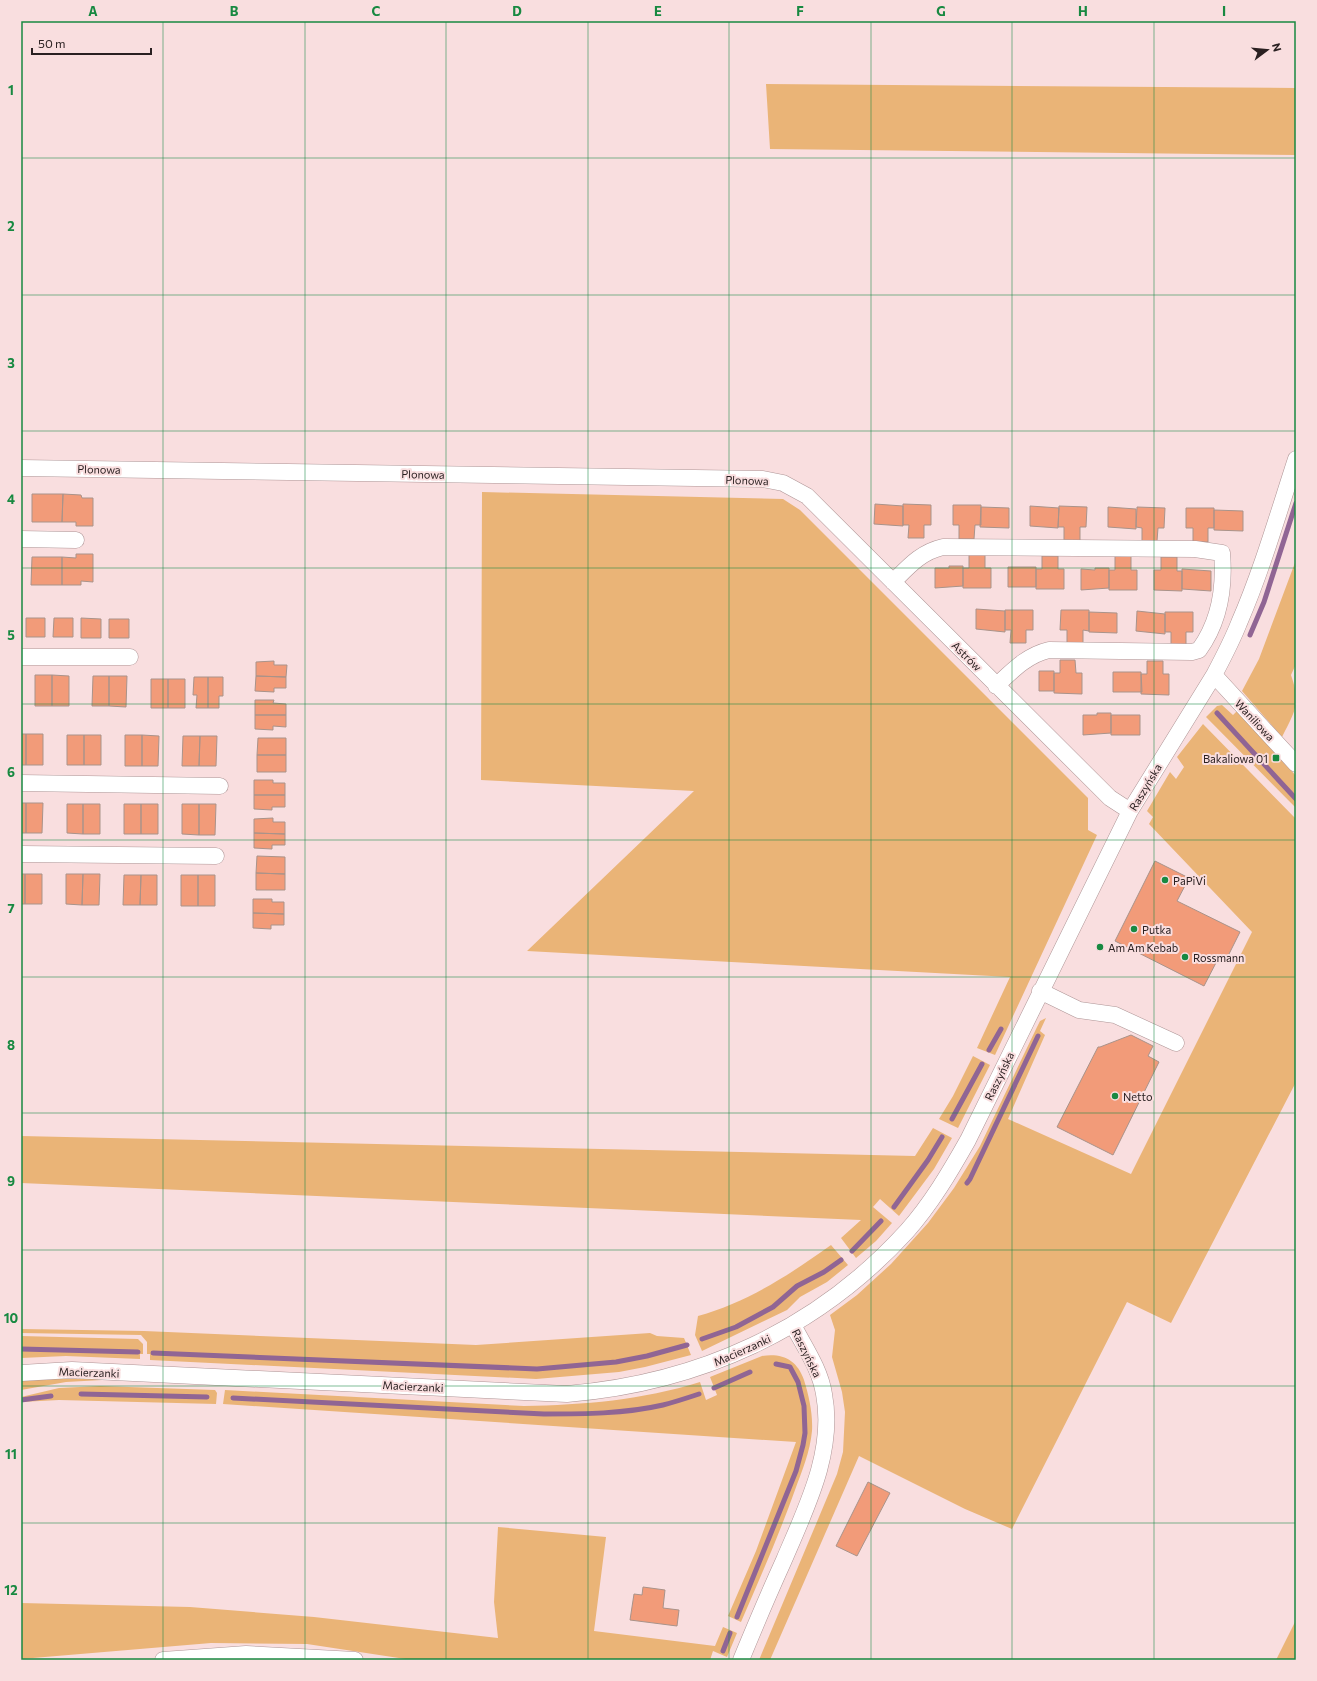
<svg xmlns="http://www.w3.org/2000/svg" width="1317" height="1681" font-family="Commissioner,sans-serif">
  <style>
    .green { fill: #eab477 }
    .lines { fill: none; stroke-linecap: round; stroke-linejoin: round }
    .stream { stroke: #906594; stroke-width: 5 }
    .building { fill: #f29b79; stroke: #a9938a }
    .minor-casing { stroke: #ae9596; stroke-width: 17 }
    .minor { stroke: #fff; stroke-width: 16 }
    .grid { fill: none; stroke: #188941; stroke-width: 1; stroke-opacity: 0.55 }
    .poi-dot { fill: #188941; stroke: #f9dedf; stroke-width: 1.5 }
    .labels { text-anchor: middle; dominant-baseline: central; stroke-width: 4; stroke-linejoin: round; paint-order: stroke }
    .street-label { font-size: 11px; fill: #2a2021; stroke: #f9dedf }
    .poi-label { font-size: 11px; fill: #2a2021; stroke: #f9dedf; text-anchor: start }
    .neatline { fill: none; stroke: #188941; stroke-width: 1.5 }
    .grid-label { font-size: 13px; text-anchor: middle; font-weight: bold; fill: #188941 }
  </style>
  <rect width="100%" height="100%" fill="#f9dedf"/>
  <path class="green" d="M 766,84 L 1296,88 L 1296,155 L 770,149 Z
    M 482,492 L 783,499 L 800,510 L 1088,798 L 1088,830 L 1097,835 L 995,1055 L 977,1048 L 1010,977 L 527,951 L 694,791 L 481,780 Z
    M 1296,560 L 1296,664 L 1291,675 C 1301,704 1295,711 1282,737 L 1242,691 L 1259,659 Z
    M 1222,705 L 1233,715 L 1238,710 L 1296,776 L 1296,808 L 1206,717 L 1217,706 Z
    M 1203,724 L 1296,819 L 1296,1082 L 1171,1323 L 1127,1302 L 1012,1529 L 965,1509 L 859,1456 L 770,1660 L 759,1660 L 837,1474 L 843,1452 L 845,1412 L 842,1392 L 832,1357 L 835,1330 L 830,1315 L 857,1295 L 891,1264 L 928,1223 L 954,1188 L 980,1146 L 1037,1027 L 1040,1021 L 1046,1018 L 1040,1031 L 1045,1035 L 1008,1119 L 1131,1174 L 1252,932 L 1149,824 L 1153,817 L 1147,811 L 1170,772 L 1176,779 L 1184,767 L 1177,757 Z
    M 973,1056 L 990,1065 L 958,1128 L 939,1119 L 953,1096 Z
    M 933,1128 L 952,1138 L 934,1169 L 899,1216 L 880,1199 L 873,1207 L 892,1223 L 876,1241 L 856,1258 L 841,1238 L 861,1220 L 21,1183 L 21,1136 L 915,1156 Z
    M 831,1245 L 848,1265 L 827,1282 L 800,1297 L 787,1310 L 702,1351 L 695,1335 L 698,1316 C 748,1302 789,1275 831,1245 Z
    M 21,1329 L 144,1331 L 476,1345 L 650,1333 L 657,1336 L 684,1338 L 691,1355 L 645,1367 L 619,1372 L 536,1379 L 150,1360 L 150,1354 L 147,1354 L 147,1342 L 141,1335 L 21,1333 Z
    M 21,1336 L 138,1339 L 143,1344 L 143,1354 L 140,1354 L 140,1359 L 66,1356 L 21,1358 Z
    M 762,1356 C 783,1353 797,1360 804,1380 C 809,1396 813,1414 812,1431 C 810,1452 802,1471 795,1490 C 779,1535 760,1578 741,1622 L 728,1616 L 756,1551 L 796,1442 L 223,1404 L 225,1390 L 524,1406 C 584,1405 642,1400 700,1382 L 706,1400 L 717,1395 L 710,1377 Z
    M 53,1379 L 102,1379 L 102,1380 L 66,1382 L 21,1390 L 21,1381 Z
    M 100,1386 L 215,1390 L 217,1393 L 216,1404 L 59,1400 L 21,1402 L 21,1397 L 59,1388 Z
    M 498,1527 L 606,1537 L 594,1631 L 715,1646 L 723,1627 L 737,1633 L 727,1657 L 713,1651 L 710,1660 L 412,1660 L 307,1644 L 211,1643 L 21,1659 L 21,1603 L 190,1607 L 314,1617 L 498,1638 L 494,1602 Z
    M 1296,1620 L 1296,1660 L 1276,1660 Z"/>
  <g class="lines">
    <path class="stream" d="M 1250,635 L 1264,602 L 1296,503
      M 1217,713 L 1296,799
      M 989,1050 L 1001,1029
      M 952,1119 L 982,1064
      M 967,1183 L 970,1179 L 1038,1036
      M 894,1207 L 928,1160 L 942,1137
      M 852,1251 L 881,1221
      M 702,1339 L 736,1327 L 773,1307 L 797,1286 L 824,1272 L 841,1260
      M 21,1349 L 138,1352
      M 153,1353 L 537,1369 L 616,1362 L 647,1356 L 687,1345
      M 714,1388 L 750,1372
      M 81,1394 L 207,1397
      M 233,1398 L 544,1414 C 583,1414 624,1414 663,1405 C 675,1402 687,1398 699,1394
      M 21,1400 L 51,1396
      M 737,1617 L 796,1471 L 803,1445 L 805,1433 L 804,1406 L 798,1382 L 790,1367 L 776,1364
      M 723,1651 L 730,1633"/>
  </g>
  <path class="building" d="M 32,494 L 63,494 L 62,522 L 32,522 Z
    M 63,494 L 81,495 L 82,498 L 93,498 L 93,526 L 76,526 L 76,522 L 62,522 Z
    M 875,504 L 903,506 L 903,526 L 874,524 Z
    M 903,504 L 931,505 L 931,525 L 924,525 L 924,538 L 908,538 L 909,525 L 903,525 Z
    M 953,505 L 981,505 L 981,525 L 975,525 L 974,539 L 959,539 L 959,525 L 953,525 Z
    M 1030,506 L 1059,508 L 1058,528 L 1030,526 Z
    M 1059,506 L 1087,507 L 1086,527 L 1080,527 L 1080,541 L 1064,540 L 1064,527 L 1058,527 Z
    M 981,507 L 1009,508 L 1009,528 L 980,527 Z
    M 1108,507 L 1136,509 L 1136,529 L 1108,527 Z
    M 1137,507 L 1165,508 L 1164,528 L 1158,528 L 1157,541 L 1142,541 L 1142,528 L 1136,527 Z
    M 1186,508 L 1214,508 L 1214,528 L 1208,528 L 1208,542 L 1193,542 L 1193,528 L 1186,528 Z
    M 1214,510 L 1243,511 L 1243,531 L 1214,530 Z
    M 76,554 L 93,554 L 93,582 L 81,581 L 81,585 L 62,585 L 62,557 L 76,558 Z
    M 969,554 L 985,554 L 985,568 L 991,568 L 991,588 L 963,588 L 963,568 L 969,568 Z
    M 1042,556 L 1058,556 L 1058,569 L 1064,569 L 1064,589 L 1036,589 L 1036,569 L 1042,569 Z
    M 1115,556 L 1131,556 L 1131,570 L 1137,570 L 1137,590 L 1109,590 L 1109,570 L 1115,570 Z
    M 32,557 L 62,557 L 62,585 L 31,585 Z
    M 1161,557 L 1177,557 L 1177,571 L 1182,571 L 1182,591 L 1154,590 L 1154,570 L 1161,570 Z
    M 949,566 L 963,566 L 963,586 L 935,588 L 935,568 L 949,568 Z
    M 1008,567 L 1036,567 L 1036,587 L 1008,587 Z
    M 1095,568 L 1109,568 L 1109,588 L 1081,590 L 1081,569 L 1095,570 Z
    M 1182,569 L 1211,571 L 1211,591 L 1182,589 Z
    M 976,609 L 1005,611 L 1005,632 L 976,629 Z
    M 1005,610 L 1033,610 L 1033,630 L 1026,630 L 1026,643 L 1010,643 L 1011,630 L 1005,630 Z
    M 1061,610 L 1089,610 L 1089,631 L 1083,630 L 1083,644 L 1067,644 L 1067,630 L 1060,630 Z
    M 1137,611 L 1165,614 L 1165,634 L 1136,631 Z
    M 1089,612 L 1117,613 L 1117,633 L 1089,632 Z
    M 1165,612 L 1193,612 L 1193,632 L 1186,632 L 1186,645 L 1171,645 L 1171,632 L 1165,632 Z
    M 26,618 L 45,618 L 45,637 L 26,637 Z
    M 54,618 L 73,618 L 73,637 L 53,637 Z
    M 81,618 L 101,619 L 101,638 L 81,638 Z
    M 109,619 L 129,619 L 129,638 L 109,638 Z
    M 1060,660 L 1075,660 L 1076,673 L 1082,673 L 1082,694 L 1054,693 L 1054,673 L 1060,673 Z
    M 274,661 L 274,665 L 287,665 L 286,677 L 256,676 L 256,662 Z
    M 1147,661 L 1163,661 L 1163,674 L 1169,674 L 1169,695 L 1141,694 L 1141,674 L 1147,674 Z
    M 1039,671 L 1054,671 L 1054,691 L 1039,691 Z
    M 1113,672 L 1141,672 L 1142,692 L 1113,692 Z
    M 35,675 L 52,675 L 52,706 L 35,706 Z
    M 52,675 L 69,676 L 69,706 L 52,706 Z
    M 93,676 L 109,676 L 109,706 L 92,706 Z
    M 109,676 L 127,676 L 126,707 L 109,706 Z
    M 256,676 L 286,677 L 286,688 L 274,688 L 274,692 L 255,691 Z
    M 194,677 L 208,677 L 208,708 L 196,708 L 197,695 L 193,695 Z
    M 208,677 L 223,677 L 223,696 L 219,696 L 219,708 L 208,708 Z
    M 151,679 L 168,679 L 168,708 L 151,708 Z
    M 168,679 L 185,679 L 185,708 L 168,708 Z
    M 255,700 L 274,700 L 273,703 L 286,704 L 286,715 L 255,715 Z
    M 1097,713 L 1111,713 L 1111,733 L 1083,735 L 1083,715 L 1097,715 Z
    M 255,715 L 286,715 L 286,727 L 273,726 L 273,730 L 255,729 Z
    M 1111,715 L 1140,715 L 1140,735 L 1111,735 Z
    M 21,734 L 26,734 L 26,765 L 21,765 Z
    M 26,734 L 43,734 L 43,765 L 26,765 Z
    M 67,735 L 84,735 L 84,765 L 67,765 Z
    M 84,735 L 101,735 L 101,765 L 84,765 Z
    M 125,735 L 142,735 L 142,766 L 125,766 Z
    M 142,735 L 159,736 L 158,766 L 142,766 Z
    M 183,736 L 200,736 L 199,766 L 182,766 Z
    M 200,736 L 217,736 L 216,766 L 199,766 Z
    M 258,738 L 286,738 L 286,755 L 257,755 Z
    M 257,755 L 286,755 L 286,772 L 257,772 Z
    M 254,780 L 273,780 L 273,783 L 285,783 L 285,795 L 254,795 Z
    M 254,795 L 285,795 L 285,807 L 272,807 L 272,810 L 254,809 Z
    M 21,803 L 26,803 L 26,833 L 21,833 Z
    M 26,803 L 43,803 L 42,833 L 26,833 Z
    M 67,804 L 83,804 L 83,834 L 67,833 Z
    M 83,804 L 100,804 L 100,834 L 83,834 Z
    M 124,804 L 141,804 L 141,834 L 124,834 Z
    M 141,804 L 158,804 L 158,834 L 141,834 Z
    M 182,804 L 199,804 L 199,835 L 182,834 Z
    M 199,804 L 216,804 L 215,835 L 199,835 Z
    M 273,818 L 273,822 L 285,822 L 285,834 L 254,833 L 254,819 Z
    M 254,833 L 285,834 L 285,845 L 272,845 L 272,849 L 254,848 Z
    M 257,856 L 285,857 L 285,874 L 256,873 Z
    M 1155,861 L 1189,878 L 1177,901 L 1240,932 L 1227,958 L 1220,955 L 1204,986 L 1115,941 Z
    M 256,873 L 285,874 L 285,890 L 256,890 Z
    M 21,874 L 25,874 L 25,904 L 21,904 Z
    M 25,874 L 42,874 L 42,904 L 25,904 Z
    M 66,874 L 83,874 L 82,905 L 66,904 Z
    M 83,874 L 100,874 L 99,905 L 82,905 Z
    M 124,875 L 141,875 L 140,905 L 123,905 Z
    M 141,875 L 157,875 L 157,905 L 140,905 Z
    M 181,875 L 198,875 L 198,906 L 181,906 Z
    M 198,875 L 215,875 L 215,906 L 198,906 Z
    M 253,899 L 272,899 L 272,902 L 284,902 L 284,914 L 253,913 Z
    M 253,913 L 284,914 L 284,925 L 271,925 L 271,929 L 253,928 Z
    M 1131,1035 L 1153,1046 L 1148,1056 L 1159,1062 L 1113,1155 L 1057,1127 L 1098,1047 L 1100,1047 Z
    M 868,1482 L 890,1493 L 857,1556 L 836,1546 Z
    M 643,1587 L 665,1590 L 663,1608 L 679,1610 L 677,1626 L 630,1620 L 634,1594 L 642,1595 Z"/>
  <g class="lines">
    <defs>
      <path id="minor" d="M 21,468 L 763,479 L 783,483 L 807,496 L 1110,798 L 1130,811
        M 21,539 L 76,540
        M 893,582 C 909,566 921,552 943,547 L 1195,549 L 1222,553 C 1225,588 1220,621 1199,650 L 1192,652 L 1049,650 C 1027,655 1012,671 996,686
        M 21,657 L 130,657
        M 1214,675 L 1296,764
        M 21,783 L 220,786
        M 21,854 L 216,856
        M 1040,991 L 1079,1010 L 1115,1015 L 1176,1043
        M 21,1373 L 72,1370 L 567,1394 C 699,1383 817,1330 907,1231 C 931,1204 950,1172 968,1140 L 1130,811 L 1214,675 C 1223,658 1232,641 1239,623 C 1262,570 1278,514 1296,459
        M 163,1660 L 246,1654 L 355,1660
        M 741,1660 C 755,1626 769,1593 784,1560 C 806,1508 835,1452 824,1394 C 820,1369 805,1348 793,1325"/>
    </defs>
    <use href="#minor" class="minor-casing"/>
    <use href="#minor" class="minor"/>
  </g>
  <path class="grid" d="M 163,21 L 163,1660M 305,21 L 305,1660M 446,21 L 446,1660M 588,21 L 588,1660M 729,21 L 729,1660M 871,21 L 871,1660M 1012,21 L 1012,1660M 1154,21 L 1154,1660M 21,158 L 1296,158M 21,295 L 1296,295M 21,431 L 1296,431M 21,568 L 1296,568M 21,704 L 1296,704M 21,840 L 1296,840M 21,977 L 1296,977M 21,1113 L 1296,1113M 21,1250 L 1296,1250M 21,1386 L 1296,1386M 21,1523 L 1296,1523"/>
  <g class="poi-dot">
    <rect x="1272" y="754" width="8" height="8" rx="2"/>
    <circle cx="1165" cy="880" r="4"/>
    <circle cx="1134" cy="929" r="4"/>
    <circle cx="1100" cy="947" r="4"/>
    <circle cx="1185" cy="957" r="4"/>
    <circle cx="1115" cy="1096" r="4"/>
  </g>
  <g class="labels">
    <g class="street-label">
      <text transform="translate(99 469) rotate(1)">Plonowa</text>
      <text transform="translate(423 474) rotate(1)">Plonowa</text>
      <text transform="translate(747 480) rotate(2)">Plonowa</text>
      <text transform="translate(967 656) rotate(45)">Astrów</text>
      <text transform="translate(1255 720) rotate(47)">Waniliowa</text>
      <text transform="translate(1145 787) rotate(-59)">Raszyńska</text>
      <text transform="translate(999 1076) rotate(-64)">Raszyńska</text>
      <text transform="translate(742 1350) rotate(-24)">Macierzanki</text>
      <text transform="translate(807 1353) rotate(64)">Raszyńska</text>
      <text transform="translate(89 1372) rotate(2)">Macierzanki</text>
      <text transform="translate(413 1386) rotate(3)">Macierzanki</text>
    </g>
    <g class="poi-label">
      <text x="1268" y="758" text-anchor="end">Bakaliowa 01</text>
      <text x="1173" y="880">PaPiVi</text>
      <text x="1142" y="929">Putka</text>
      <text x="1108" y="947">Am Am Kebab</text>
      <text x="1193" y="957">Rossmann</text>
      <text x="1123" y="1096">Netto</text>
    </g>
  </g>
  <rect width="1317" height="1681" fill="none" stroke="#f9dedf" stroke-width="44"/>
  <g transform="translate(1267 50) rotate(74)" stroke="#f9dedf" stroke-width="3" paint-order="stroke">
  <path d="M0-3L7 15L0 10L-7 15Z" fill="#2a2021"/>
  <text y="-6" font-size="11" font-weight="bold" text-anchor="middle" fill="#2a2021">N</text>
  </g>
  <path d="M32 48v6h119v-6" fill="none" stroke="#2a2021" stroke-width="2"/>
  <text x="38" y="48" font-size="12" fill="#2a2021" stroke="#f9dedf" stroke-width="3" paint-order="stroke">50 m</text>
  <rect x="22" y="22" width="1273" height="1637" class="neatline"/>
  <g class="grid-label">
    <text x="93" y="16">A</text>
    <text x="234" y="16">B</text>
    <text x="376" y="16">C</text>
    <text x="517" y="16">D</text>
    <text x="658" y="16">E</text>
    <text x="800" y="16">F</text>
    <text x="941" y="16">G</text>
    <text x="1083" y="16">H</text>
    <text x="1224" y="16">I</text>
    <text x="11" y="95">1</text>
    <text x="11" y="231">2</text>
    <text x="11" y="368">3</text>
    <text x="11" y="504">4</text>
    <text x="11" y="640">5</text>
    <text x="11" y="777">6</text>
    <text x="11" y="913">7</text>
    <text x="11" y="1050">8</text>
    <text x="11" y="1186">9</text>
    <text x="11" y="1323">10</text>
    <text x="11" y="1459">11</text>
    <text x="11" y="1595">12</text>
  </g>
</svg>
